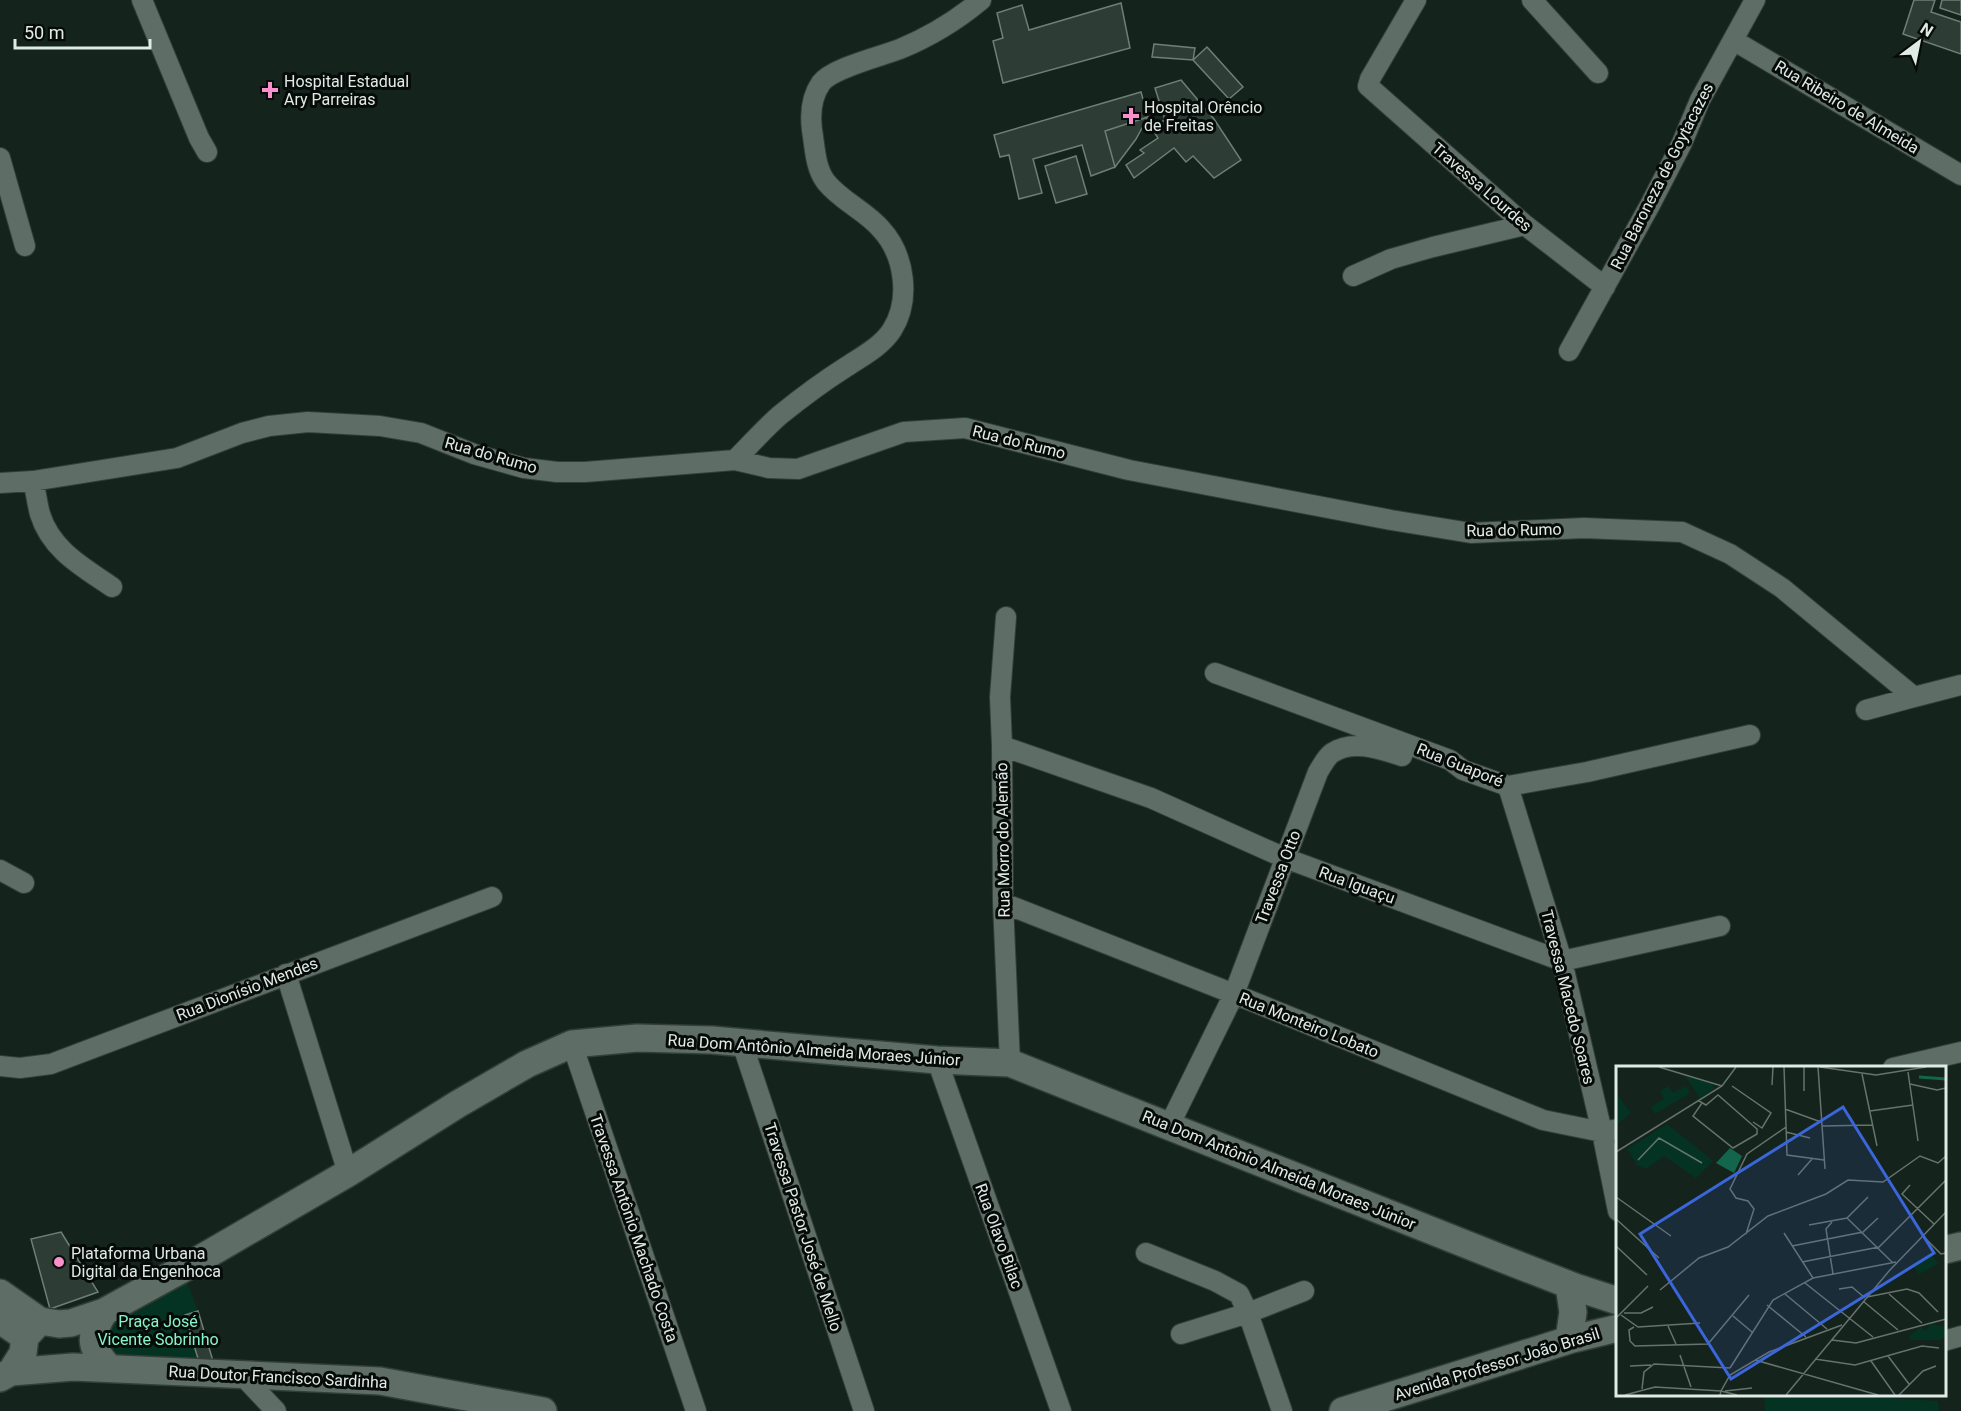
<svg xmlns="http://www.w3.org/2000/svg" width="1961" height="1411" font-family="Roboto,sans-serif">
  <style>
    .green { fill: #043324 }
    .building { fill: #2d3c35; stroke: #6e7f77; stroke-width: 1.5 }
    .lines { fill: none; stroke-linecap: round; stroke-linejoin: round }
    .minor-casing { stroke: #333e39; stroke-width: 22 }
    .secondary-casing { stroke: #333e39; stroke-width: 30 }
    .minor { stroke: #5e6e67; stroke-width: 20 }
    .secondary { stroke: #5e6e67; stroke-width: 27 }
    .poi-dot { fill: #f890cb; stroke: #060b09; stroke-width: 2 }
    .labels { text-anchor: middle; dominant-baseline: central; stroke-width: 6; stroke-linejoin: round; paint-order: stroke }
    .poi-label { font-size: 16px; fill: #e1ebe6; stroke: #060b09; text-anchor: start }
    .street-label { font-size: 16px; fill: #e1ebe6; stroke: #060b09 }
    .park-label { font-size: 16px; fill: #88f4c9; stroke: #060b09 }
    .inset-river { fill: none; stroke: #13664b; stroke-width: 3 }
    .inset-road { fill: none; stroke: #67736d; stroke-width: 1.5 }
    .view { fill: #3a66da; fill-opacity: 0.15; stroke: #3a66da; stroke-width: 3 }
    .inset-edge { fill: none; stroke: #e1ebe6; stroke-width: 3 }
  </style>
  <rect width="100%" height="100%" fill="#15231d"/>
  <path class="green" d="M 187,1282 L 198,1311 L 185,1315 L 199,1362 L 119,1359 L 104,1349 L 112,1317 Z
    M 1764,1395 L 1833,1395 L 1938,1401 L 1939,1411 L 1765,1411 Z"/>
  <path class="building" d="M 1914,0 L 1935,0 L 1931,12 L 1961,22 L 1961,54 L 1903,34 Z
    M 1942,0 L 1961,0 L 1961,15 L 1940,8 Z
    M 1121,3 L 1130,48 L 1003,83 L 993,41 L 1003,38 L 997,13 L 1022,5 L 1029,30 Z
    M 1154,44 L 1195,48 L 1193,60 L 1152,57 Z
    M 1207,47 L 1243,87 L 1229,99 L 1193,60 Z
    M 1181,80 L 1214,119 L 1241,160 L 1214,178 L 1193,156 L 1186,162 L 1174,148 L 1134,178 L 1126,165 L 1144,153 L 1140,150 L 1158,138 L 1151,127 L 1165,120 L 1155,88 Z
    M 1141,92 L 1148,117 L 1105,131 L 1115,167 L 1091,176 L 1082,145 L 1033,159 L 1042,193 L 1019,199 L 1009,155 L 1000,157 L 994,135 Z
    M 1148,117 L 1136,139 L 1115,167 L 1105,131 Z
    M 1076,156 L 1087,194 L 1056,203 L 1045,166 Z
    M 61,1232 L 98,1292 L 50,1309 L 31,1239 Z
    M 198,1311 L 213,1361 L 199,1362 L 185,1315 Z"/>
  <g class="lines">
    <defs>
      <path id="minor" d="M 142,0 L 199,138 L 207,152
        M 1416,0 L 1370,79 L 1368,86 L 1525,225 L 1605,287
        M 1532,0 L 1598,73
        M 1733,40 L 1961,175
        M 0,158 L 25,246
        M 1353,276 L 1391,259 L 1433,247 L 1525,225
        M 1569,351 L 1650,205 L 1682,143 L 1700,100 L 1755,0
        M 735,460 C 750,445 764,429 780,415 C 801,398 824,381 846,367 C 861,357 882,346 892,330 C 911,300 905,255 881,229 C 866,211 841,201 826,182 C 815,168 815,147 812,130 C 810,114 812,96 821,83 C 832,68 882,56 900,49 C 929,37 957,20 981,0
        M 33,481 C 36,492 37,503 40,514 C 51,550 83,567 112,587
        M 0,483 L 33,481 L 177,458 L 242,433 L 269,426 L 308,422 L 380,426 L 421,433 L 474,454 L 524,468 L 557,472 L 585,472 L 735,460 L 769,468 L 798,469 L 904,432 L 965,428 L 1129,470 L 1391,520 L 1471,533 L 1584,528 L 1682,532 L 1730,554 L 1782,588 L 1914,697 L 1961,685
        M 1006,617 L 1000,697 L 1002,746 L 1003,903 L 1010,1063
        M 1215,673 L 1450,760 L 1463,770 L 1508,786 L 1587,772 L 1750,735
        M 1866,710 L 1914,697
        M 1002,746 L 1151,798 L 1285,858 L 1562,961 L 1720,926
        M 1508,786 L 1562,961 L 1602,1132 L 1618,1211
        M 0,870 L 24,883
        M 1003,903 L 1234,994 L 1543,1120 L 1602,1132 L 1618,1129
        M 286,974 L 348,1173
        M 742,1043 L 864,1411
        M 572,1044 L 696,1411
        M 937,1060 L 1061,1411
        M 0,1066 L 20,1068 L 51,1064 L 492,897
        M 1893,1068 L 1961,1052
        M 1169,1126 L 1234,994 L 1318,772 C 1322,766 1326,757 1332,753 C 1353,739 1380,749 1402,756
        M 1146,1253 L 1215,1281 L 1239,1294 L 1248,1313 L 1282,1411
        M 1181,1334 L 1248,1313 L 1304,1291
        M 1944,1341 L 1961,1336
        M 241,1374 L 276,1411"/>
      <path id="secondary" d="M 1944,1250 L 1961,1246
        M 0,1293 L 40,1321 L 59,1324 L 71,1323 L 104,1312 L 188,1266 L 348,1173 L 458,1104 L 527,1064 L 572,1044 L 637,1038 L 712,1040 L 937,1060 L 1010,1063 L 1498,1257 L 1575,1287 L 1618,1301
        M 104,1312 C 89,1337 89,1346 109,1368
        M 0,1320 L 25,1337
        M 1569,1340 L 1573,1312 L 1569,1285
        M 11,1372 L 23,1353 L 25,1337 L 40,1321
        M 0,1378 L 11,1372 L 73,1367 L 380,1381 L 543,1411
        M 1343,1411 L 1569,1340 L 1618,1328"/>
    </defs>
    <use href="#minor" class="minor-casing"/>
    <use href="#secondary" class="secondary-casing"/>
    <use href="#minor" class="minor"/>
    <use href="#secondary" class="secondary"/>
  </g>
  <g class="poi-dot">
    <path d="M267 81h6v6h6v6h-6v6h-6v-6h-6v-6h6z"/>
    <path d="M1128 107h6v6h6v6h-6v6h-6v-6h-6v-6h6z"/>
    <circle cx="59" cy="1262" r="6"/>
  </g>
  <g class="labels">
    <g class="poi-label">
      <text x="284" y="81">Hospital Estadual<tspan x="284" dy="18">Ary Parreiras</tspan></text>
      <text x="1144" y="107">Hospital Orêncio<tspan x="1144" dy="18">de Freitas</tspan></text>
      <text x="71" y="1253">Plataforma Urbana<tspan x="71" dy="18">Digital da Engenhoca</tspan></text>
    </g>
    <g class="street-label">
      <text transform="translate(1847 107) rotate(31)">Rua Ribeiro de Almeida</text>
      <text transform="translate(1662 176) rotate(-63)">Rua Baroneza de Goytacazes</text>
      <text transform="translate(1482 187) rotate(41)">Travessa Lourdes</text>
      <text transform="translate(1019 442) rotate(14)">Rua do Rumo</text>
      <text transform="translate(491 455) rotate(16)">Rua do Rumo</text>
      <text transform="translate(1514 530) rotate(-1)">Rua do Rumo</text>
      <text transform="translate(1460 765) rotate(22)">Rua Guaporé</text>
      <text transform="translate(1003 840) rotate(-91)">Rua Morro do Alemão</text>
      <text transform="translate(1278 877) rotate(-69)">Travessa Otto</text>
      <text transform="translate(1357 885) rotate(20)">Rua Iguaçu</text>
      <text transform="translate(247 989) rotate(-21)">Rua Dionísio Mendes</text>
      <text transform="translate(1568 997) rotate(76)">Travessa Macedo Soares</text>
      <text transform="translate(1309 1025) rotate(22)">Rua Monteiro Lobato</text>
      <text transform="translate(814 1050) rotate(4)">Rua Dom Antônio Almeida Moraes Júnior</text>
      <text transform="translate(1279 1170) rotate(22)">Rua Dom Antônio Almeida Moraes Júnior</text>
      <text transform="translate(803 1227) rotate(72)">Travessa Pastor José de Mello</text>
      <text transform="translate(634 1228) rotate(71)">Travessa Antônio Machado Costa</text>
      <text transform="translate(999 1236) rotate(70)">Rua Olavo Bilac</text>
      <text transform="translate(1497 1364) rotate(-17)">Avenida Professor João Brasil</text>
      <text transform="translate(278 1377) rotate(3)">Rua Doutor Francisco Sardinha</text>
    </g>
    <g class="park-label">
      <text x="158" y="1321">Praça José<tspan x="158" dy="18">Vicente Sobrinho</tspan></text>
    </g>
  </g>
  <g transform="translate(1616 1066)">
    <rect width="330" height="330" fill="#15231d"/>
    <path d="M 69,10 L 97,18 L 98,23 L 84,32 ZM 52,20 L 57,27 L 70,20 L 74,27 L 39,48 L 35,41 L 48,33 L 44,25 ZM 0,26 L 15,47 L 0,59 ZM 51,58 L 97,95 L 80,112 L 48,90 L 30,103 L 21,99 L 11,83 ZM 315,187 L 322,198 L 303,208 L 296,198 ZM 315,258 L 330,261 L 330,270 L 325,274 L 294,274 L 293,271 L 305,261 L 309,265 Z" fill="#043324"/>
    <path d="M 114,82 L 126,90 L 118,107 L 100,97 Z" fill="#13664b"/>
    <path class="inset-river" d="M 303,11 L 330,13"/>
    <path class="inset-road" d="M 43,1 L 106,20M 168,1 L 171,89 L 208,94M 188,1 L 188,25M 202,1 L 209,103M 204,1 L 260,9 L 310,1M 292,6 L 302,75M 246,8 L 261,80M 294,18 L 321,24 L 330,22M 156,19 L 157,1M 116,20 L 155,47 L 146,62 L 137,56M 83,35 L 90,39 L 102,29 L 141,63 L 141,68 L 117,82 L 77,50 L 86,37M 169,43 L 205,56M 254,45 L 297,39M 206,60 L 257,59M 170,66 L 194,72M 0,86 L 106,20 L 120,1M 22,94 L 43,72 L 86,97M 182,109 L 196,93M 294,119 L 286,128 L 318,158M 0,131 L 55,170M 231,152 L 277,197M 0,153 L 43,192M 216,156 L 210,163 L 217,208M 193,159 L 231,152 L 252,131M 168,167 L 197,212M 130,168 L 138,143 L 132,135 L 120,132 L 114,123 L 131,88 L 170,61M 307,170 L 325,188 L 330,187M 0,180 L 31,209M 176,180 L 247,166 L 262,152M 186,196 L 263,181 L 330,114M 189,217 L 257,271M 223,223 L 236,221 L 249,232M 44,224 L 83,192 L 112,181 L 152,150 L 210,128 L 232,114 L 267,116 L 304,90 L 322,97 L 330,90M 169,228 L 211,263M 273,228 L 306,257M 251,231 L 291,223 L 303,227 L 322,246M 247,235 L 282,264M 151,239 L 190,271M 8,247 L 25,247 L 37,241M 5,249 L 22,261 L 84,257M 117,250 L 136,266M 0,252 L 32,220M 52,260 L 60,278M 18,261 L 13,264 L 14,275 L 19,280 L 92,278 L 133,229M 216,274 L 240,277 L 330,253M 64,289 L 75,321M 272,290 L 293,318M 199,293 L 239,299 L 306,280 L 323,282M 139,294 L 262,329M 255,295 L 279,329M 14,300 L 35,299M 114,302 L 157,234 L 197,212 L 280,196M 26,323 L 28,306 L 38,298 L 114,302M 109,325 L 136,322M 9,329 L 39,321 L 105,325 L 114,309 L 153,286 L 226,259M 104,329 L 105,325 L 121,329M 170,329 L 273,205 L 330,146M 283,329 L 307,305 L 320,300"/>
    <path class="view" d="M 227,41 L 318,187 L 115,313 L 24,168 Z"/>
    <rect width="330" height="330" class="inset-edge"/>
  </g>
  <g transform="translate(1919 42) rotate(32)" stroke="#060b09" stroke-width="4.5" paint-order="stroke">
  <path d="M0-4.5L10 22L0 15L-10 22Z" fill="#e1ebe6"/>
  <text y="-9" font-size="16" font-weight="bold" text-anchor="middle" fill="#e1ebe6">N</text>
  </g>
  <path d="M15 39v9h135v-9" fill="none" stroke="#e1ebe6" stroke-width="3"/>
  <text x="24" y="39" font-size="18" fill="#e1ebe6" stroke="#060b09" stroke-width="4.5" paint-order="stroke">50 m</text>
</svg>
